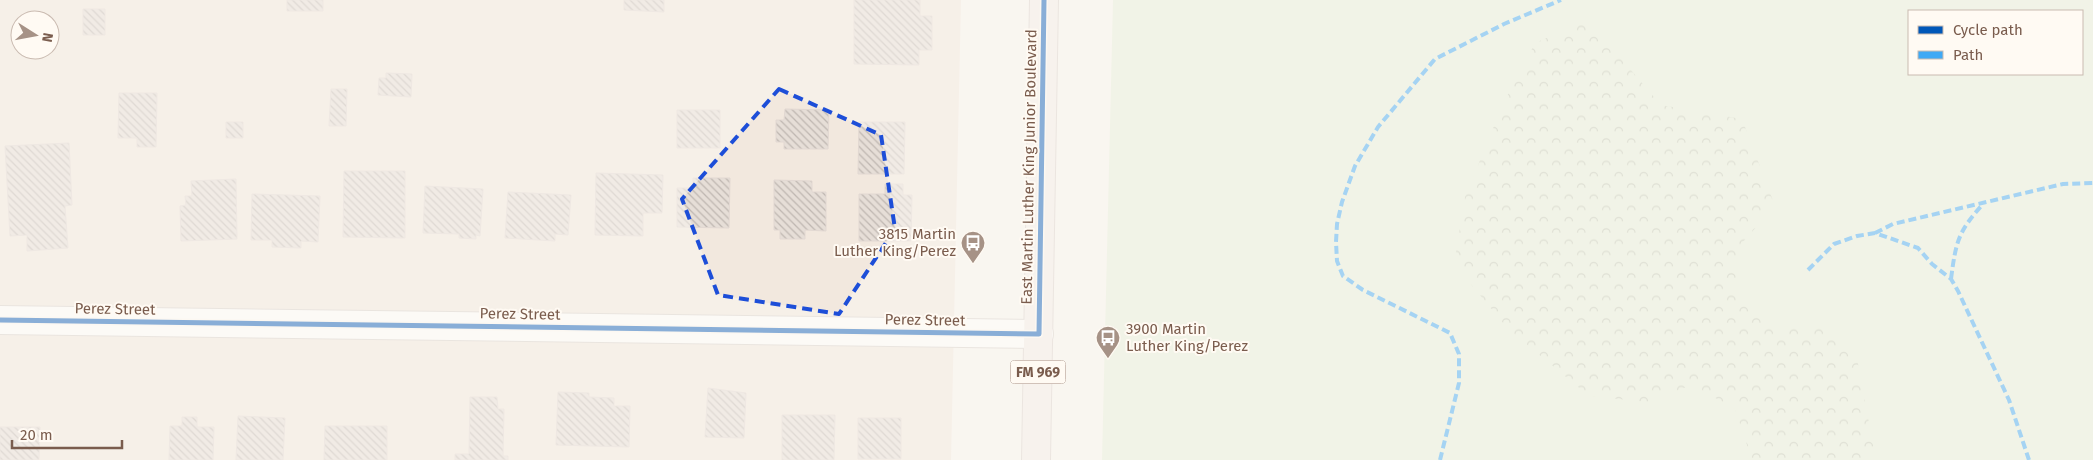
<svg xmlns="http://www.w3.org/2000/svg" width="2093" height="460" font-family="'Fira Sans',sans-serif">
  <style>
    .residential { fill: #f2e8de; fill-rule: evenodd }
    .grass { fill: #e7f0db; fill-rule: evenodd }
    .forest { fill: url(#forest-crowns) }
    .building { fill: url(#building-back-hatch); stroke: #e2d8d2 }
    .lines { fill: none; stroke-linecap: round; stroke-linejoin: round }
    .minor-casing { stroke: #d7d1cb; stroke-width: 30 }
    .primary-casing { stroke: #dad1cc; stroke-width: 30 }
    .minor { stroke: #fefefd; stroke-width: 28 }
    .primary { stroke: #f3eee8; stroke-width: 28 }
    .quiet { stroke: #3fa9f5; stroke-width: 4; stroke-dasharray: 8 4; stroke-linecap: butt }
    .cycleway-casing { stroke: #fffaf3; stroke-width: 8 }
    .cycleway { stroke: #0057b8; stroke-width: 5 }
    .marked { fill: none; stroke: #1d4ed8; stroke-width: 4; stroke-dasharray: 10 6; stroke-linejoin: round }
    .labels { text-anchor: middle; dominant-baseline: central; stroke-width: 4; stroke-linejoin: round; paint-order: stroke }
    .shield { fill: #fffaf3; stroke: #a28b7f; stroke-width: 1 }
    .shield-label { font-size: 14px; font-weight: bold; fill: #7a5c4d }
    .street-label { font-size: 15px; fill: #7a5c4d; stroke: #fffaf3 }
    .poi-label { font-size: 15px; fill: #7a5c4d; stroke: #fffaf3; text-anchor: end }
  </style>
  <defs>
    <pattern id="forest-crowns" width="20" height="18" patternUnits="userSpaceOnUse" patternTransform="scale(1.25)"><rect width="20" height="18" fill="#e7f0db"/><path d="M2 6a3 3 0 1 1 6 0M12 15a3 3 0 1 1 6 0" fill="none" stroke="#c0c6b4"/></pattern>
    <pattern id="building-back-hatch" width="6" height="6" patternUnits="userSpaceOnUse" patternTransform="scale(1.25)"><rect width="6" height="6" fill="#e6ded7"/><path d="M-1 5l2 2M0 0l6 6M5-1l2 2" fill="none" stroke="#bfb7b1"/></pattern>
  </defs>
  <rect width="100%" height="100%" fill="#f9f5f0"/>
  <path class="residential" d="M 0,0 L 961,0 L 951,460 L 0,460 ZM 20,20 L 50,20 L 50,50 L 20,50 Z"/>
  <path class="grass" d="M 1113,0 L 2093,0 L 2093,460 L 1102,460 ZM 1909,11 L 2082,11 L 2082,74 L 1909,74 Z"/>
  <path class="forest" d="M 1588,20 L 1661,105 L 1742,119 L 1775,206 L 1742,243 L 1734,287 L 1777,327 L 1829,324 L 1856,353 L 1876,460 L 1752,460 L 1735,409 L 1692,385 L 1647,402 L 1589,396 L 1508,329 L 1454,264 L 1465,197 L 1503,104 L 1535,43 Z"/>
  <path class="building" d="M 287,0 L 323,0 L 323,11 L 287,11 Z
    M 624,0 L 664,0 L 664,12 L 624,10 Z
    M 854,0 L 920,0 L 920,16 L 932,16 L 932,50 L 919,50 L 919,65 L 854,64 Z
    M 83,9 L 105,9 L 105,35 L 83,35 Z
    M 386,73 L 412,74 L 411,97 L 378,95 L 379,78 L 386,78 Z
    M 331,89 L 347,89 L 346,126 L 329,126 Z
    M 119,93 L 157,93 L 156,147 L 137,147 L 137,138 L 118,138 Z
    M 785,109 L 829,110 L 828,149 L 784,149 L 784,142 L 776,142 L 776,120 L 784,120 Z
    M 677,110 L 720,110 L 720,148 L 677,148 Z
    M 226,122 L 243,122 L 243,138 L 226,138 Z
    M 859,122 L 905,122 L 904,174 L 858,174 Z
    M 69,143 L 72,205 L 65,206 L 68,248 L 27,251 L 27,235 L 10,236 L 5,146 Z
    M 344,171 L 405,171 L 405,238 L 343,237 Z
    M 596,173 L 663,175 L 662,213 L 643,213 L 643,236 L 595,235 Z
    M 693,178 L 730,178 L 729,228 L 677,227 L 677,188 L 693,188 Z
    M 236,179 L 237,239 L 181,241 L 180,206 L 186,205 L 185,196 L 192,196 L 191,181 Z
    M 774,180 L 812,181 L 812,192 L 826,192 L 826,231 L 805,230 L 805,239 L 780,239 L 780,230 L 774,230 Z
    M 885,184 L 903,184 L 903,195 L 912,195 L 911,241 L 859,241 L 859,194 L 885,194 Z
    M 425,186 L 483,189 L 480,236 L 476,235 L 476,239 L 459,238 L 459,234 L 423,233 Z
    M 508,192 L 571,195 L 568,235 L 555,234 L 555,241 L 505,238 Z
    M 252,194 L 320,196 L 318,242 L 301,241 L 301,248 L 272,247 L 272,240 L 251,240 Z
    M 708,388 L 746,393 L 744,438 L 705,437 Z
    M 558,392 L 589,393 L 589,397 L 614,398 L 614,406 L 630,406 L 629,447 L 556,445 Z
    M 470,397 L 497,397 L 498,409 L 504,409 L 503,456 L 508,456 L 508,460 L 455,460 L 455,454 L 469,454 Z
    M 782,415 L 835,415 L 834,460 L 782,460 Z
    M 238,416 L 285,418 L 283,460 L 236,460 Z
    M 182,417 L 197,417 L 197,427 L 214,427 L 213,460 L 169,460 L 170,426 L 182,426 Z
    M 858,418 L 901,418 L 901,459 L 858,459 Z
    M 325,426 L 387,426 L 387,460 L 324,460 Z
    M 0,427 L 40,427 L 39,460 L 0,460 Z"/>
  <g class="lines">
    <defs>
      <path id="minor" d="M 0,320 L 1039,334"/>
      <path id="primary" d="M 1036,460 L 1044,0"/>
    </defs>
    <use href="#minor" class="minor-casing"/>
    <use href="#primary" class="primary-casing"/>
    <use href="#minor" class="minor"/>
    <use href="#primary" class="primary"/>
    <path class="quiet" d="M 1875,233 L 1893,224 L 2063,184 L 2093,183
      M 1808,270 L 1834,244 L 1857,236 L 1875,233 L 1918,248 L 1932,264 L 1951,279 L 1958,291 L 2009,400 L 2029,460
      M 1951,279 C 1956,241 1958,232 1983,204
      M 1440,460 L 1459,383 L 1459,354 L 1450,333 L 1363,290 L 1343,276 L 1337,261 L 1336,242 L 1337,224 L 1342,202 L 1355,166 L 1378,127 L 1435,59 L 1504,24 L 1561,0"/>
    <defs>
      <path id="cycleway" d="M 0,320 L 1039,334 L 1044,0"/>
    </defs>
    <use href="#cycleway" class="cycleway-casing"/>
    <use href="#cycleway" class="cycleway"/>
  </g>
  <path d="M0 0H2093V460H0ZM 779,89 L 881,135 L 895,229 L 839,314 L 718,295 L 682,199 Z" fill="#f9f5f0" fill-opacity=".55" fill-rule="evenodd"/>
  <path class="marked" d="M 779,89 L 881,135 L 895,229 L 839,314 L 718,295 L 682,199 Z"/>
  <defs>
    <symbol id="bus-pin" viewBox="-11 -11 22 30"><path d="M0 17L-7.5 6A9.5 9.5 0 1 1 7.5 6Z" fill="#a69286" stroke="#fffaf3"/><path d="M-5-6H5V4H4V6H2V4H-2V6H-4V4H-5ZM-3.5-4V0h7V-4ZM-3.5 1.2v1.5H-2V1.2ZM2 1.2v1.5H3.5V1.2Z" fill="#fff"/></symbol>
  </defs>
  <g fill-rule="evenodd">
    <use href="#bus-pin" x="959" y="229" width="28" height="38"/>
    <use href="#bus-pin" x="1094" y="324" width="28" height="38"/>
  </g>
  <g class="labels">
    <rect class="shield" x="1010.5" y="360.5" width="55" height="23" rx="4"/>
    <g class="shield-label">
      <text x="1038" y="372">FM 969</text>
    </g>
    <g class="street-label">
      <text transform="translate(1029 167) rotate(-89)">East Martin Luther King Junior Boulevard</text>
      <text transform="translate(115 309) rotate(1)">Perez Street</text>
      <text transform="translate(520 314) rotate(1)">Perez Street</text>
      <text transform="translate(925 320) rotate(1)">Perez Street</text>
    </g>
    <g class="poi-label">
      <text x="956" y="234">3815 Martin<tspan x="956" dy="17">Luther King/Perez</tspan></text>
      <text x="1126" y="329" text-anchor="start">3900 Martin<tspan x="1126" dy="17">Luther King/Perez</tspan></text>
    </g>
  </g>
  <rect x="1908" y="10" width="175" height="65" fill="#fffaf3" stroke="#cabbb1"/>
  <rect x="1918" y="26" width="25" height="8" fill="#0057b8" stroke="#cabbb1"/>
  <text x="1953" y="35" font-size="15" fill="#7a5c4d">Cycle path</text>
  <rect x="1918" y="51" width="25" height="8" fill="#3fa9f5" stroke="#cabbb1"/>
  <text x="1953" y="60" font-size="15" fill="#7a5c4d">Path</text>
  <g transform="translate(35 35) rotate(101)"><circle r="24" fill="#fffaf3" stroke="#cabbb1"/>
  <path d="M0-4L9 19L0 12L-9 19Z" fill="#a69286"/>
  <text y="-8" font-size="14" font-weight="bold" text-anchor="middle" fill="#7a5c4d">N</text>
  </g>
  <path d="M12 440v8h110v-8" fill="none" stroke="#7a5c4d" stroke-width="2.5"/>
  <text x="20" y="440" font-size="15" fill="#7a5c4d" stroke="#fffaf3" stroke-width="4" paint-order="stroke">20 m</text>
</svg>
